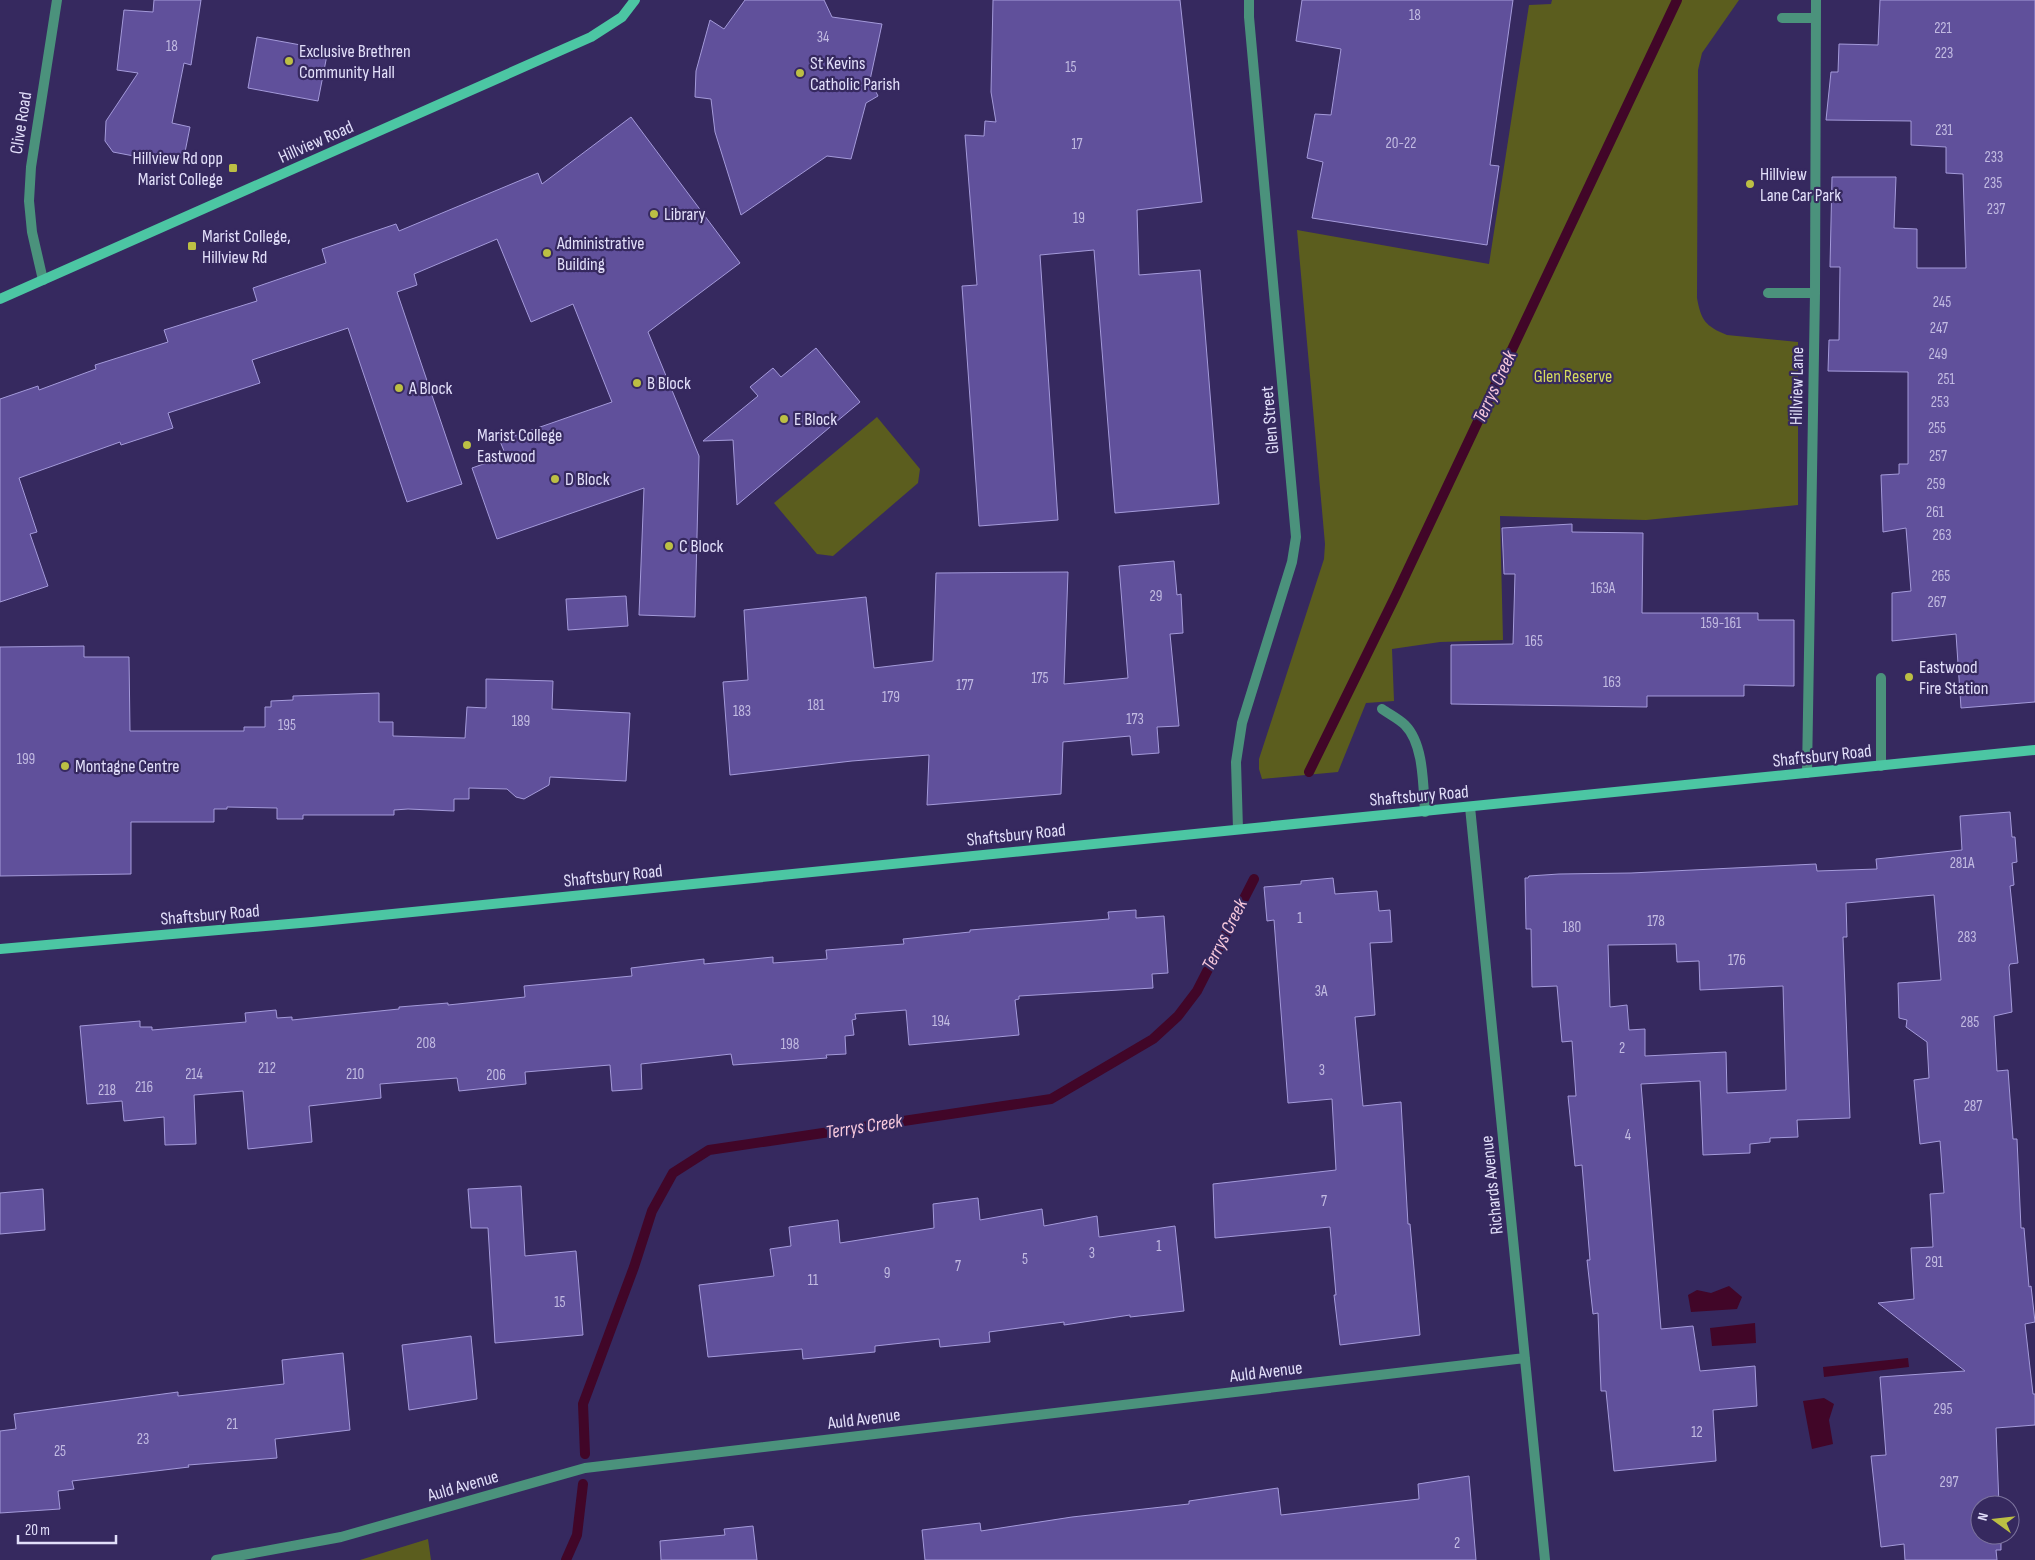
<svg xmlns="http://www.w3.org/2000/svg" width="2035" height="1560" font-family="'Sofia Sans Condensed',sans-serif">
  <style>
    .green { fill: #5b5d1e }
    .water { fill: #410628 }
    .lines { fill: none; stroke-linecap: round; stroke-linejoin: round }
    .stream { stroke: #410628; stroke-width: 10 }
    .building { fill: #60509b; stroke: #a49ada; fill-rule: evenodd }
    .lane { stroke: #4b927c; stroke-width: 10 }
    .street { stroke: #4b927c; stroke-width: 10 }
    .secondary { stroke: #4cc6a3; stroke-width: 10 }
    .poi-dot { fill: #bcbf44; stroke: #36295f; stroke-width: 2 }
    .labels { text-anchor: middle; dominant-baseline: central; stroke-width: 4.5; stroke-linejoin: round; paint-order: stroke }
    .number-label { font-size: 15px; fill: #c2bbe2 }
    .poi-label { font-size: 18px; fill: #e2dffa; stroke: #36295f; text-anchor: start }
    .street-label { font-size: 18px; fill: #e2dffa; stroke: #36295f }
    .park-label { font-size: 18px; fill: #d5da5d; stroke: #36295f }
    .water-label { font-size: 19px; font-style: italic; fill: #f7c8dc; stroke: #36295f }
  </style>
  <rect width="100%" height="100%" fill="#36295f"/>
  <path class="green" d="M 1552,0 L 1739,0 L 1702,53 L 1698,70 L 1697,298 C 1701,320 1705,326 1727,335 L 1798,342 L 1798,505 L 1646,520 L 1500,516 L 1503,640 L 1440,642 L 1392,649 L 1394,701 L 1366,703 L 1338,772 L 1262,779 L 1259,769 L 1259,759 L 1324,559 L 1325,544 L 1297,230 L 1489,264 L 1529,5 L 1551,4 Z
    M 877,417 L 920,469 L 918,483 L 833,556 L 817,554 L 774,503 Z
    M 428,1539 L 431,1560 L 360,1560 Z"/>
  <path class="water" d="M 1729,1286 L 1742,1297 L 1737,1309 L 1691,1312 L 1688,1295 L 1697,1290 L 1711,1293 Z
    M 1755,1323 L 1756,1343 L 1712,1346 L 1710,1328 Z
    M 1908,1358 L 1909,1367 L 1824,1377 L 1823,1367 Z
    M 1824,1398 L 1834,1404 L 1829,1420 L 1833,1444 L 1812,1449 L 1803,1401 Z"/>
  <g class="lines">
    <path class="stream" d="M 1309,772 L 1396,595 L 1677,0
      M 585,1454 L 583,1404 L 634,1267 L 652,1211 L 673,1173 L 709,1150 L 1051,1099 L 1153,1039 L 1178,1016 L 1197,991 L 1254,879
      M 566,1560 L 577,1535 L 583,1484"/>
  </g>
  <path class="building" d="M 154,0 L 201,0 L 191,65 L 184,63 L 172,123 L 190,127 L 184,157 L 139,157 L 113,152 L 105,141 L 106,121 L 138,73 L 117,70 L 124,10 L 153,12 Z
    M 745,0 L 824,0 L 832,17 L 882,24 L 870,80 L 878,96 L 866,103 L 851,159 L 827,156 L 741,215 L 715,132 L 711,99 L 695,97 L 696,71 L 710,20 L 724,29 Z
    M 993,0 L 1180,0 L 1202,202 L 1137,210 L 1139,275 L 1200,270 L 1219,504 L 1115,513 L 1094,250 L 1040,255 L 1058,520 L 979,526 L 962,286 L 977,285 L 965,135 L 984,136 L 985,121 L 996,122 L 991,92 Z
    M 1302,0 L 1513,0 L 1490,165 L 1499,166 L 1487,245 L 1312,218 L 1323,162 L 1307,158 L 1315,114 L 1331,115 L 1341,49 L 1296,41 Z
    M 1880,0 L 2035,0 L 2035,702 L 1961,708 L 1956,634 L 1892,641 L 1892,593 L 1911,591 L 1906,528 L 1883,532 L 1881,475 L 1899,474 L 1899,464 L 1908,464 L 1908,372 L 1828,371 L 1829,340 L 1839,340 L 1840,267 L 1830,267 L 1832,177 L 1896,177 L 1894,228 L 1917,229 L 1917,268 L 1966,268 L 1963,174 L 1946,173 L 1946,147 L 1911,145 L 1911,121 L 1826,120 L 1831,72 L 1838,72 L 1839,44 L 1878,45 Z
    M 257,37 L 328,50 L 318,101 L 248,88 Z
    M 631,117 L 740,263 L 648,332 L 699,456 L 695,617 L 639,615 L 644,488 L 497,539 L 472,468 L 506,456 L 500,441 L 612,402 L 573,304 L 531,322 L 497,239 L 414,274 L 417,285 L 397,292 L 462,484 L 407,502 L 348,328 L 252,360 L 260,383 L 168,413 L 173,428 L 121,445 L 120,442 L 19,478 L 37,532 L 30,534 L 48,586 L 0,602 L 0,399 L 38,386 L 39,390 L 96,369 L 95,365 L 168,342 L 164,330 L 257,301 L 253,288 L 326,263 L 322,249 L 396,224 L 399,231 L 538,173 L 542,184 Z
    M 816,348 L 860,402 L 737,505 L 733,440 L 703,441 L 758,396 L 750,387 L 773,368 L 781,377 Z
    M 1572,524 L 1572,532 L 1643,533 L 1642,613 L 1758,613 L 1758,620 L 1794,620 L 1794,686 L 1744,685 L 1744,696 L 1647,696 L 1647,707 L 1451,704 L 1451,645 L 1513,644 L 1515,574 L 1504,574 L 1502,528 Z
    M 1174,561 L 1177,595 L 1181,594 L 1183,633 L 1170,634 L 1179,726 L 1157,727 L 1159,753 L 1132,755 L 1130,736 L 1063,742 L 1061,794 L 927,805 L 929,755 L 852,761 L 730,775 L 723,682 L 748,680 L 744,610 L 866,597 L 874,668 L 933,661 L 936,573 L 1068,572 L 1064,684 L 1128,678 L 1119,566 Z
    M 626,596 L 628,626 L 568,630 L 566,599 Z
    M 84,646 L 84,657 L 129,657 L 130,731 L 244,731 L 244,727 L 265,727 L 265,707 L 271,707 L 271,701 L 293,700 L 293,696 L 379,693 L 379,722 L 393,722 L 393,736 L 465,738 L 467,707 L 486,708 L 486,679 L 553,681 L 552,709 L 630,713 L 626,781 L 550,777 L 549,785 L 524,799 L 516,797 L 507,789 L 469,788 L 469,799 L 454,799 L 454,811 L 408,809 L 394,810 L 394,815 L 303,815 L 303,819 L 277,819 L 277,808 L 227,807 L 227,809 L 214,809 L 214,822 L 131,822 L 131,874 L 0,876 L 0,647 Z
    M 2010,812 L 2012,837 L 2015,837 L 2017,862 L 2012,863 L 2014,885 L 2010,886 L 2018,963 L 2010,964 L 2009,967 L 2012,1012 L 1994,1016 L 1997,1071 L 2008,1070 L 2013,1139 L 2017,1139 L 2021,1228 L 2024,1228 L 2029,1287 L 2031,1286 L 2035,1322 L 2025,1324 L 2033,1394 L 2035,1394 L 2035,1425 L 1996,1428 L 1999,1505 L 1980,1505 L 1980,1535 L 2001,1535 L 2001,1550 L 1996,1550 L 1997,1560 L 1905,1560 L 1904,1544 L 1881,1547 L 1871,1456 L 1886,1455 L 1880,1377 L 1965,1371 L 1878,1303 L 1914,1299 L 1911,1248 L 1933,1247 L 1930,1194 L 1944,1193 L 1940,1141 L 1920,1144 L 1914,1080 L 1929,1078 L 1927,1042 L 1906,1027 L 1907,1020 L 1899,1018 L 1898,983 L 1941,980 L 1934,895 L 1846,903 L 1847,937 L 1843,937 L 1850,1118 L 1797,1120 L 1798,1137 L 1770,1138 L 1770,1142 L 1750,1144 L 1750,1153 L 1703,1155 L 1700,1081 L 1641,1084 L 1661,1329 L 1693,1326 L 1700,1371 L 1755,1366 L 1757,1406 L 1713,1410 L 1716,1461 L 1614,1471 L 1606,1391 L 1601,1391 L 1598,1313 L 1593,1314 L 1587,1260 L 1590,1260 L 1582,1165 L 1575,1166 L 1568,1096 L 1576,1096 L 1572,1041 L 1562,1042 L 1557,986 L 1532,987 L 1531,929 L 1526,929 L 1525,878 L 1528,878 L 1529,876 L 1559,874 L 1631,873 L 1816,864 L 1817,871 L 1877,869 L 1876,859 L 1962,850 L 1960,816 ZM 1676,944 L 1677,962 L 1699,961 L 1700,990 L 1783,986 L 1786,1090 L 1727,1093 L 1726,1052 L 1645,1056 L 1645,1029 L 1629,1030 L 1627,1005 L 1610,1007 L 1608,945 Z
    M 1333,878 L 1335,894 L 1377,891 L 1379,911 L 1390,910 L 1392,942 L 1370,943 L 1375,1015 L 1355,1017 L 1363,1106 L 1401,1102 L 1408,1224 L 1410,1224 L 1420,1335 L 1340,1345 L 1334,1295 L 1336,1295 L 1330,1227 L 1215,1238 L 1213,1184 L 1336,1170 L 1332,1099 L 1288,1103 L 1274,920 L 1267,921 L 1264,887 L 1301,884 L 1301,881 Z
    M 1136,910 L 1136,918 L 1164,916 L 1168,973 L 1152,974 L 1153,988 L 1019,996 L 1019,999 L 1015,1000 L 1019,1035 L 909,1045 L 906,1010 L 855,1014 L 856,1019 L 852,1020 L 854,1035 L 845,1036 L 846,1054 L 826,1055 L 827,1058 L 733,1065 L 731,1054 L 641,1064 L 642,1089 L 612,1091 L 610,1065 L 525,1072 L 526,1084 L 459,1091 L 457,1078 L 380,1084 L 381,1098 L 309,1106 L 312,1142 L 248,1149 L 243,1091 L 194,1095 L 196,1144 L 165,1145 L 164,1117 L 124,1121 L 122,1101 L 87,1104 L 80,1026 L 140,1021 L 140,1027 L 152,1027 L 152,1030 L 246,1022 L 245,1013 L 276,1010 L 277,1018 L 292,1017 L 292,1020 L 399,1009 L 399,1007 L 448,1003 L 448,1005 L 525,997 L 524,986 L 632,976 L 631,968 L 704,959 L 704,964 L 773,957 L 773,963 L 827,959 L 826,950 L 904,944 L 903,939 L 970,932 L 970,930 L 1109,919 L 1108,912 Z
    M 521,1186 L 525,1256 L 576,1251 L 583,1335 L 495,1343 L 488,1228 L 471,1228 L 468,1189 Z
    M 43,1189 L 45,1230 L 0,1234 L 0,1193 Z
    M 978,1198 L 980,1220 L 1042,1209 L 1044,1226 L 1097,1216 L 1099,1237 L 1175,1226 L 1184,1311 L 1130,1317 L 1130,1315 L 1064,1325 L 1064,1322 L 989,1332 L 990,1342 L 940,1347 L 939,1339 L 875,1346 L 875,1352 L 803,1359 L 802,1349 L 708,1357 L 699,1285 L 774,1276 L 770,1249 L 791,1246 L 789,1227 L 838,1220 L 840,1243 L 934,1228 L 933,1204 Z
    M 471,1336 L 477,1399 L 409,1410 L 402,1345 Z
    M 343,1353 L 350,1430 L 275,1439 L 277,1458 L 188,1465 L 189,1467 L 72,1481 L 74,1489 L 58,1491 L 60,1509 L 0,1513 L 0,1431 L 16,1429 L 14,1414 L 178,1392 L 178,1396 L 284,1384 L 282,1360 Z
    M 1469,1476 L 1476,1560 L 925,1560 L 922,1530 L 980,1523 L 981,1531 L 1072,1517 L 1189,1504 L 1189,1501 L 1278,1488 L 1281,1515 L 1419,1499 L 1418,1484 Z
    M 753,1526 L 757,1560 L 661,1560 L 660,1541 L 725,1535 L 724,1529 Z"/>
  <g class="lines">
    <path class="lane" d="M 1782,18 L 1816,18
      M 1768,293 L 1815,293
      M 1881,678 L 1881,766
      M 1382,709 C 1389,714 1399,719 1405,725 C 1424,744 1423,785 1425,812
      M 1807,773 L 1815,293 L 1816,0"/>
    <path class="street" d="M 43,280 L 32,232 L 29,201 L 31,167 L 57,0
      M 1470,807 L 1545,1560
      M 1238,829 L 1236,762 L 1242,723 L 1292,562 L 1296,537 L 1249,17 L 1249,0
      M 216,1560 L 341,1537 L 585,1468 L 1525,1358"/>
    <path class="secondary" d="M 0,299 L 591,37 L 622,17 L 635,0
      M 0,949 L 312,922 L 2035,750"/>
  </g>
  <g class="poi-dot">
    <circle cx="289" cy="61" r="5"/>
    <circle cx="800" cy="73" r="5"/>
    <rect x="228" y="163" width="10" height="10" rx="2.5"/>
    <circle cx="1750" cy="184" r="5"/>
    <circle cx="654" cy="214" r="5"/>
    <rect x="187" y="241" width="10" height="10" rx="2.5"/>
    <circle cx="547" cy="253" r="5"/>
    <circle cx="637" cy="383" r="5"/>
    <circle cx="399" cy="388" r="5"/>
    <circle cx="784" cy="419" r="5"/>
    <circle cx="467" cy="445" r="5"/>
    <circle cx="555" cy="479" r="5"/>
    <circle cx="669" cy="546" r="5"/>
    <circle cx="1909" cy="677" r="5"/>
    <circle cx="65" cy="766" r="5"/>
  </g>
  <g class="labels">
    <g class="number-label">
      <text x="1415" y="15">18</text>
      <text x="1943" y="28">221</text>
      <text x="823" y="37">34</text>
      <text x="172" y="46">18</text>
      <text x="1944" y="53">223</text>
      <text x="1071" y="67">15</text>
      <text x="1944" y="130">231</text>
      <text x="1401" y="143">20-22</text>
      <text x="1077" y="144">17</text>
      <text x="1994" y="157">233</text>
      <text x="1993" y="183">235</text>
      <text x="1996" y="209">237</text>
      <text x="1079" y="218">19</text>
      <text x="1942" y="302">245</text>
      <text x="1939" y="328">247</text>
      <text x="1938" y="354">249</text>
      <text x="1946" y="379">251</text>
      <text x="1940" y="402">253</text>
      <text x="1937" y="428">255</text>
      <text x="1938" y="456">257</text>
      <text x="1936" y="484">259</text>
      <text x="1935" y="512">261</text>
      <text x="1942" y="535">263</text>
      <text x="1941" y="576">265</text>
      <text x="1603" y="588">163A</text>
      <text x="1156" y="596">29</text>
      <text x="1937" y="602">267</text>
      <text x="1721" y="623">159-161</text>
      <text x="1534" y="641">165</text>
      <text x="1040" y="678">175</text>
      <text x="1612" y="682">163</text>
      <text x="965" y="685">177</text>
      <text x="891" y="697">179</text>
      <text x="816" y="705">181</text>
      <text x="742" y="711">183</text>
      <text x="1135" y="719">173</text>
      <text x="521" y="721">189</text>
      <text x="287" y="725">195</text>
      <text x="26" y="759">199</text>
      <text x="1962" y="863">281A</text>
      <text x="1300" y="918">1</text>
      <text x="1656" y="921">178</text>
      <text x="1572" y="927">180</text>
      <text x="1967" y="937">283</text>
      <text x="1737" y="960">176</text>
      <text x="1321" y="991">3A</text>
      <text x="941" y="1021">194</text>
      <text x="1970" y="1022">285</text>
      <text x="426" y="1043">208</text>
      <text x="790" y="1044">198</text>
      <text x="1622" y="1048">2</text>
      <text x="267" y="1068">212</text>
      <text x="1322" y="1070">3</text>
      <text x="194" y="1074">214</text>
      <text x="355" y="1074">210</text>
      <text x="496" y="1075">206</text>
      <text x="144" y="1087">216</text>
      <text x="107" y="1090">218</text>
      <text x="1973" y="1106">287</text>
      <text x="1628" y="1135">4</text>
      <text x="1324" y="1201">7</text>
      <text x="1159" y="1246">1</text>
      <text x="1092" y="1253">3</text>
      <text x="1025" y="1259">5</text>
      <text x="1934" y="1262">291</text>
      <text x="958" y="1266">7</text>
      <text x="887" y="1273">9</text>
      <text x="813" y="1280">11</text>
      <text x="560" y="1302">15</text>
      <text x="1943" y="1409">295</text>
      <text x="232" y="1424">21</text>
      <text x="1697" y="1432">12</text>
      <text x="143" y="1439">23</text>
      <text x="60" y="1451">25</text>
      <text x="1949" y="1482">297</text>
      <text x="1457" y="1543">2</text>
    </g>
    <g class="poi-label">
      <text x="299" y="51">Exclusive Brethren<tspan x="299" dy="21">Community Hall</tspan></text>
      <text x="810" y="63">St Kevins<tspan x="810" dy="21">Catholic Parish</tspan></text>
      <text x="223" y="158" text-anchor="end">Hillview Rd opp<tspan x="223" dy="21">Marist College</tspan></text>
      <text x="1760" y="174">Hillview<tspan x="1760" dy="21">Lane Car Park</tspan></text>
      <text x="664" y="214">Library</text>
      <text x="202" y="236">Marist College,<tspan x="202" dy="21">Hillview Rd</tspan></text>
      <text x="557" y="243">Administrative<tspan x="557" dy="21">Building</tspan></text>
      <text x="647" y="383">B Block</text>
      <text x="409" y="388">A Block</text>
      <text x="794" y="419">E Block</text>
      <text x="477" y="435">Marist College<tspan x="477" dy="21">Eastwood</tspan></text>
      <text x="565" y="479">D Block</text>
      <text x="679" y="546">C Block</text>
      <text x="1919" y="667">Eastwood<tspan x="1919" dy="21">Fire Station</tspan></text>
      <text x="75" y="766">Montagne Centre</text>
    </g>
    <g class="street-label">
      <text transform="translate(21 123) rotate(-81)">Clive Road</text>
      <text transform="translate(316 142) rotate(-24)">Hillview Road</text>
      <text transform="translate(1797 386) rotate(-89)">Hillview Lane</text>
      <text transform="translate(1270 420) rotate(-95)">Glen Street</text>
      <text transform="translate(1822 756) rotate(-6)">Shaftsbury Road</text>
      <text transform="translate(1419 796) rotate(-5)">Shaftsbury Road</text>
      <text transform="translate(1016 835) rotate(-6)">Shaftsbury Road</text>
      <text transform="translate(613 876) rotate(-6)">Shaftsbury Road</text>
      <text transform="translate(210 915) rotate(-5)">Shaftsbury Road</text>
      <text transform="translate(1492 1185) rotate(-96)">Richards Avenue</text>
      <text transform="translate(1266 1372) rotate(-7)">Auld Avenue</text>
      <text transform="translate(864 1419) rotate(-7)">Auld Avenue</text>
      <text transform="translate(463 1486) rotate(-16)">Auld Avenue</text>
    </g>
    <g class="park-label">
      <text x="1573" y="376">Glen Reserve</text>
    </g>
    <g class="water-label">
      <text transform="translate(1495 387) rotate(-65)">Terrys Creek</text>
      <text transform="translate(1225 935) rotate(-63)">Terrys Creek</text>
      <text transform="translate(864 1127) rotate(-9)">Terrys Creek</text>
    </g>
  </g>
  <g transform="translate(1995 1520) rotate(285)"><circle r="24" fill="#36295f" stroke="#7b729d"/>
  <path d="M0-4L9 19L0 12L-9 19Z" fill="#bcbf44"/>
  <text y="-8" font-size="14" font-weight="bold" text-anchor="middle" fill="#e2dffa">N</text>
  </g>
  <path d="M18 1535v8h98v-8" fill="none" stroke="#e2dffa" stroke-width="2.5"/>
  <text x="25" y="1535" font-size="15" fill="#e2dffa" stroke="#36295f" stroke-width="4" paint-order="stroke">20 m</text>
</svg>
